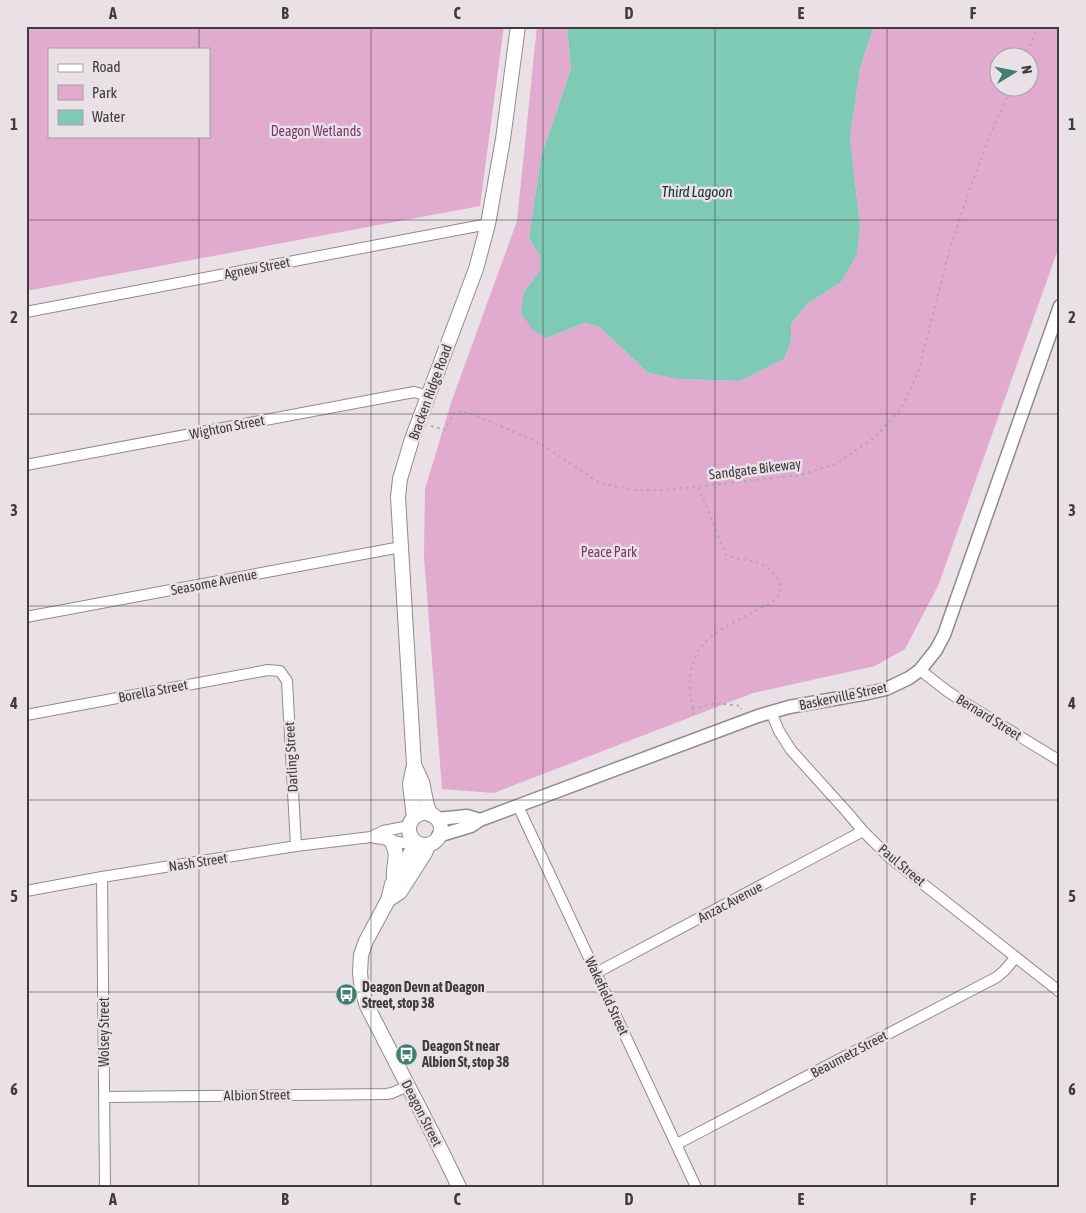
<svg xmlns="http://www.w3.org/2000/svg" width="1086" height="1213" font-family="'Asap Condensed',sans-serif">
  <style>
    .green { fill: #e1aacf; fill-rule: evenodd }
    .water { fill: #7fcab5 }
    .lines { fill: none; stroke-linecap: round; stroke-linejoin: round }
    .minor-casing { stroke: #918a8f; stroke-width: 12 }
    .tertiary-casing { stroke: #918a8f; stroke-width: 15 }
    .secondary-casing { stroke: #918a8f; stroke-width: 16 }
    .path { stroke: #b1abaf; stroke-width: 2; stroke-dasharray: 2.5 4; stroke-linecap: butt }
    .minor { stroke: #fff; stroke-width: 10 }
    .tertiary { stroke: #fff; stroke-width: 12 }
    .secondary { stroke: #fff; stroke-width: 14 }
    .grid { fill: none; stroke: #3f3c3e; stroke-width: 1; stroke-opacity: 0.55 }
    .labels { text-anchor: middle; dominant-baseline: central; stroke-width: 5; stroke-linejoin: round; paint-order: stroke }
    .park-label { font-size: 14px; fill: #793768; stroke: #e9e1e6 }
    .street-label { font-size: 14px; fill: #3f3c3e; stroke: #e9e1e6 }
    .poi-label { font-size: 14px; font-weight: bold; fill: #3f3c3e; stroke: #e9e1e6; text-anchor: start }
    .water-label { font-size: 15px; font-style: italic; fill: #11352c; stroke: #e9e1e6 }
    .neatline { fill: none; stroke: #3f3c3e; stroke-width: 2 }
    .grid-label { font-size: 16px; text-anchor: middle; font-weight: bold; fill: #3f3c3e }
  </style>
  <rect width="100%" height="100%" fill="#e9e1e6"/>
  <path class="green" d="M 26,26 L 504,26 L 480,206 L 26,291 ZM 49,49 L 209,49 L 209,136 L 49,136 Z
    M 537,26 L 567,26 L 571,69 L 541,157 L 529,238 L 540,256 L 540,271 L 524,292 L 546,338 L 585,323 L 600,327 L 648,373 L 678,379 L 740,381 L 784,359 L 791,341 L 790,325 L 807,304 L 841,282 L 860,225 L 850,138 L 860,68 L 874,26 L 1060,26 L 1060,244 L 938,586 L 905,649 L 875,666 L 753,693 L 494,793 L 442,789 L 424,557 L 425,489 L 451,403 L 517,221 ZM 998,58 L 1028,58 L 1028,88 L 998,88 Z"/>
  <path class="water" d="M 567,26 L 874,26 L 860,68 L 850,138 L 860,225 L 857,254 L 841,282 L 807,304 L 791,324 L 791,341 L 784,359 L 740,381 L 678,379 L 648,373 L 600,327 L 585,323 L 546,338 L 533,330 L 521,313 L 524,292 L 540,271 L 540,256 L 529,238 L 541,157 L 571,69 Z"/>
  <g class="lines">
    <defs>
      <path id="minor" d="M 26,312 L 488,224
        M 26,465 L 414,392 L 428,396
        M 26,617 L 401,547
        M 920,670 L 947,691 L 962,701 L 1060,761
        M 771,712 L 779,731 L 791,750 L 846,811 L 863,831 L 889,857 L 1060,992
        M 26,715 L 268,670 L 280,671 L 287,681 L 296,846
        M 518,806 L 696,1187
        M 371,837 L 404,843 L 414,841
        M 102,877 L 105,1187
        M 26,891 L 102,877 L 296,846 L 371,837 L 383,831 L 409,826
        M 596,973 L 863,831
        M 104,1097 L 387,1094 L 392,1093 L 408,1086
        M 677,1144 L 997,977 L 1004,971 L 1016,957"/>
      <path id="tertiary" d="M 437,819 L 467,816 L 480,820
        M 438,836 L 471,826 L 480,820 L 758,716 L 789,707 L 868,693 L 886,689 L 909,678 L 920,670 L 936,650 L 944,635 L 1060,306"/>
      <path id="secondary" d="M 414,765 L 422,782 L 427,806 L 431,815
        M409 829a16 16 0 1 1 32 0a16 16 0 1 1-32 0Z
        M 414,818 L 410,784 L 414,765 L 399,514 L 398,497 L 400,479 L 412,439 L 476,269 L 488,224 L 503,139 L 518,26
        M 391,841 C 400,855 393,862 394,877
        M 416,842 L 405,864 L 392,884 L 388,900 L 366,941 L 361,955 L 360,973 L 362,990 L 367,1006 L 443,1154 L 459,1187
        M 388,900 L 400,892 L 425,853 L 428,845"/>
    </defs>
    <use href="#minor" class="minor-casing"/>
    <use href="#tertiary" class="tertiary-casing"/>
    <use href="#secondary" class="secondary-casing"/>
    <path class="path" d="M 1024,58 L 1039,26
      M 431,426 L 445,430 L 455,411 L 469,413 L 524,436 L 544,446 L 600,483 L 633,490 L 664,490 L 800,475 L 836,464 L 875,437 L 901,409 L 918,373 L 948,255 L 968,194 L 989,137 L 1011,88
      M 692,709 L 715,703 L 741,706 L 741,709
      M 694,715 C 689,692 686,672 698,651 C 710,632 738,620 757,610 C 764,606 775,603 779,595 C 784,586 777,574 769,569 C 757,559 740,561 726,555 L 698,486"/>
    <use href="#minor" class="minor"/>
    <use href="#tertiary" class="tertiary"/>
    <use href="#secondary" class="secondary"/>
  </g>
  <path class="grid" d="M 199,26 L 199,49M 371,26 L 371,1187M 543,26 L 543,1187M 715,26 L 715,1187M 887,26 L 887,1187M 199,136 L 199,1187M 26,220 L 1060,220M 26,414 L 1060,414M 26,606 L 1060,606M 26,800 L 1060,800M 26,992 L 1060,992"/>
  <defs>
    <symbol id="bus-disc" viewBox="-11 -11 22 22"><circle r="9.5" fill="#3e7f6e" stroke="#e9e1e6"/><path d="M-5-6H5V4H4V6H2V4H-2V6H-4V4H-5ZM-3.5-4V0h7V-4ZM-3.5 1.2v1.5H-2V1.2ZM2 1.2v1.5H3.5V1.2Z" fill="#fff"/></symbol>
  </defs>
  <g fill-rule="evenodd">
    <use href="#bus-disc" x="334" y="982" width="25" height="25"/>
    <use href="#bus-disc" x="394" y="1042" width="25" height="25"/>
  </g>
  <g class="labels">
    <g class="park-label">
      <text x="316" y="131">Deagon Wetlands</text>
      <text x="609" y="552">Peace Park</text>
    </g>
    <g class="street-label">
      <text transform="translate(257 268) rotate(-11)">Agnew Street</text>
      <text transform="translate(430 392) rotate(-70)">Bracken Ridge Road</text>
      <text transform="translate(227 427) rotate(-11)">Wighton Street</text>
      <text transform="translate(755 469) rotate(-7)">Sandgate Bikeway</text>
      <text transform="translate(214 582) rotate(-11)">Seasome Avenue</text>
      <text transform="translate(153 691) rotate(-11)">Borella Street</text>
      <text transform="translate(843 696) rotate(-12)">Baskerville Street</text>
      <text transform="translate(989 717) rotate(32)">Bernard Street</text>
      <text transform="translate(291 757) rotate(-93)">Darling Street</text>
      <text transform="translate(198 862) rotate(-9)">Nash Street</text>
      <text transform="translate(902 865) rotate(40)">Paul Street</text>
      <text transform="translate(730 902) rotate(-28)">Anzac Avenue</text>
      <text transform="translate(607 996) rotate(65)">Wakefield Street</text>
      <text transform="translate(104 1032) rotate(-90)">Wolsey Street</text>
      <text transform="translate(849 1054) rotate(-28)">Beaumetz Street</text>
      <text transform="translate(257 1095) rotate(-1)">Albion Street</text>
      <text transform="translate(422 1113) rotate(63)">Deagon Street</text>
    </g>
    <g class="poi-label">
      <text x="362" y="987">Deagon Devn at Deagon<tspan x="362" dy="16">Street, stop 38</tspan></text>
      <text x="422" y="1046">Deagon St near<tspan x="422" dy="16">Albion St, stop 38</tspan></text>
    </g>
    <g class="water-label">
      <text x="697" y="191">Third Lagoon</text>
    </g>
  </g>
  <rect width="1086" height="1213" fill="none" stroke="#e9e1e6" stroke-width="55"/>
  <rect x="48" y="48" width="162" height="90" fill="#e9e1e6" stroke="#a59fa3"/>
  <rect x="58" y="64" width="25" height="8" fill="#ffffff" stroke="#a59fa3"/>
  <text x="92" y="72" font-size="15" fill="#3f3c3e">Road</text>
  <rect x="58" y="85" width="25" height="15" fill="#e1aacf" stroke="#a59fa3"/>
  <text x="92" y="98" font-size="15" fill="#3f3c3e">Park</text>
  <rect x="58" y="110" width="25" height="15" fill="#7fcab5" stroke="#a59fa3"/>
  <text x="92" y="122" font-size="15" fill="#3f3c3e">Water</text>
  <g transform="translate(1014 72) rotate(80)"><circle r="24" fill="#e9e1e6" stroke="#a59fa3"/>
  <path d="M0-4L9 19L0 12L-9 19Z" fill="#3e7f6e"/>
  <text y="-8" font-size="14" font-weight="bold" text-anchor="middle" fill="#3f3c3e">N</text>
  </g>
  <rect x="28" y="28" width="1030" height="1158" class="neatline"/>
  <g class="grid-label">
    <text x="113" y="19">A</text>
    <text x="285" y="19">B</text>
    <text x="457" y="19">C</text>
    <text x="629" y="19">D</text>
    <text x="801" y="19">E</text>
    <text x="973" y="19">F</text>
    <text x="14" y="130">1</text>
    <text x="1072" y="130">1</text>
    <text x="14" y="323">2</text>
    <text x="1072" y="323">2</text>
    <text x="14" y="516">3</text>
    <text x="1072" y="516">3</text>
    <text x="14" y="709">4</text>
    <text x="1072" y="709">4</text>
    <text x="14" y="902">5</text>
    <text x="1072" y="902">5</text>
    <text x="14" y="1095">6</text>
    <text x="1072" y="1095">6</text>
    <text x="113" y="1205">A</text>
    <text x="285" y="1205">B</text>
    <text x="457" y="1205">C</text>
    <text x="629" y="1205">D</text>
    <text x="801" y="1205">E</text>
    <text x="973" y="1205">F</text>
  </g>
</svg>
